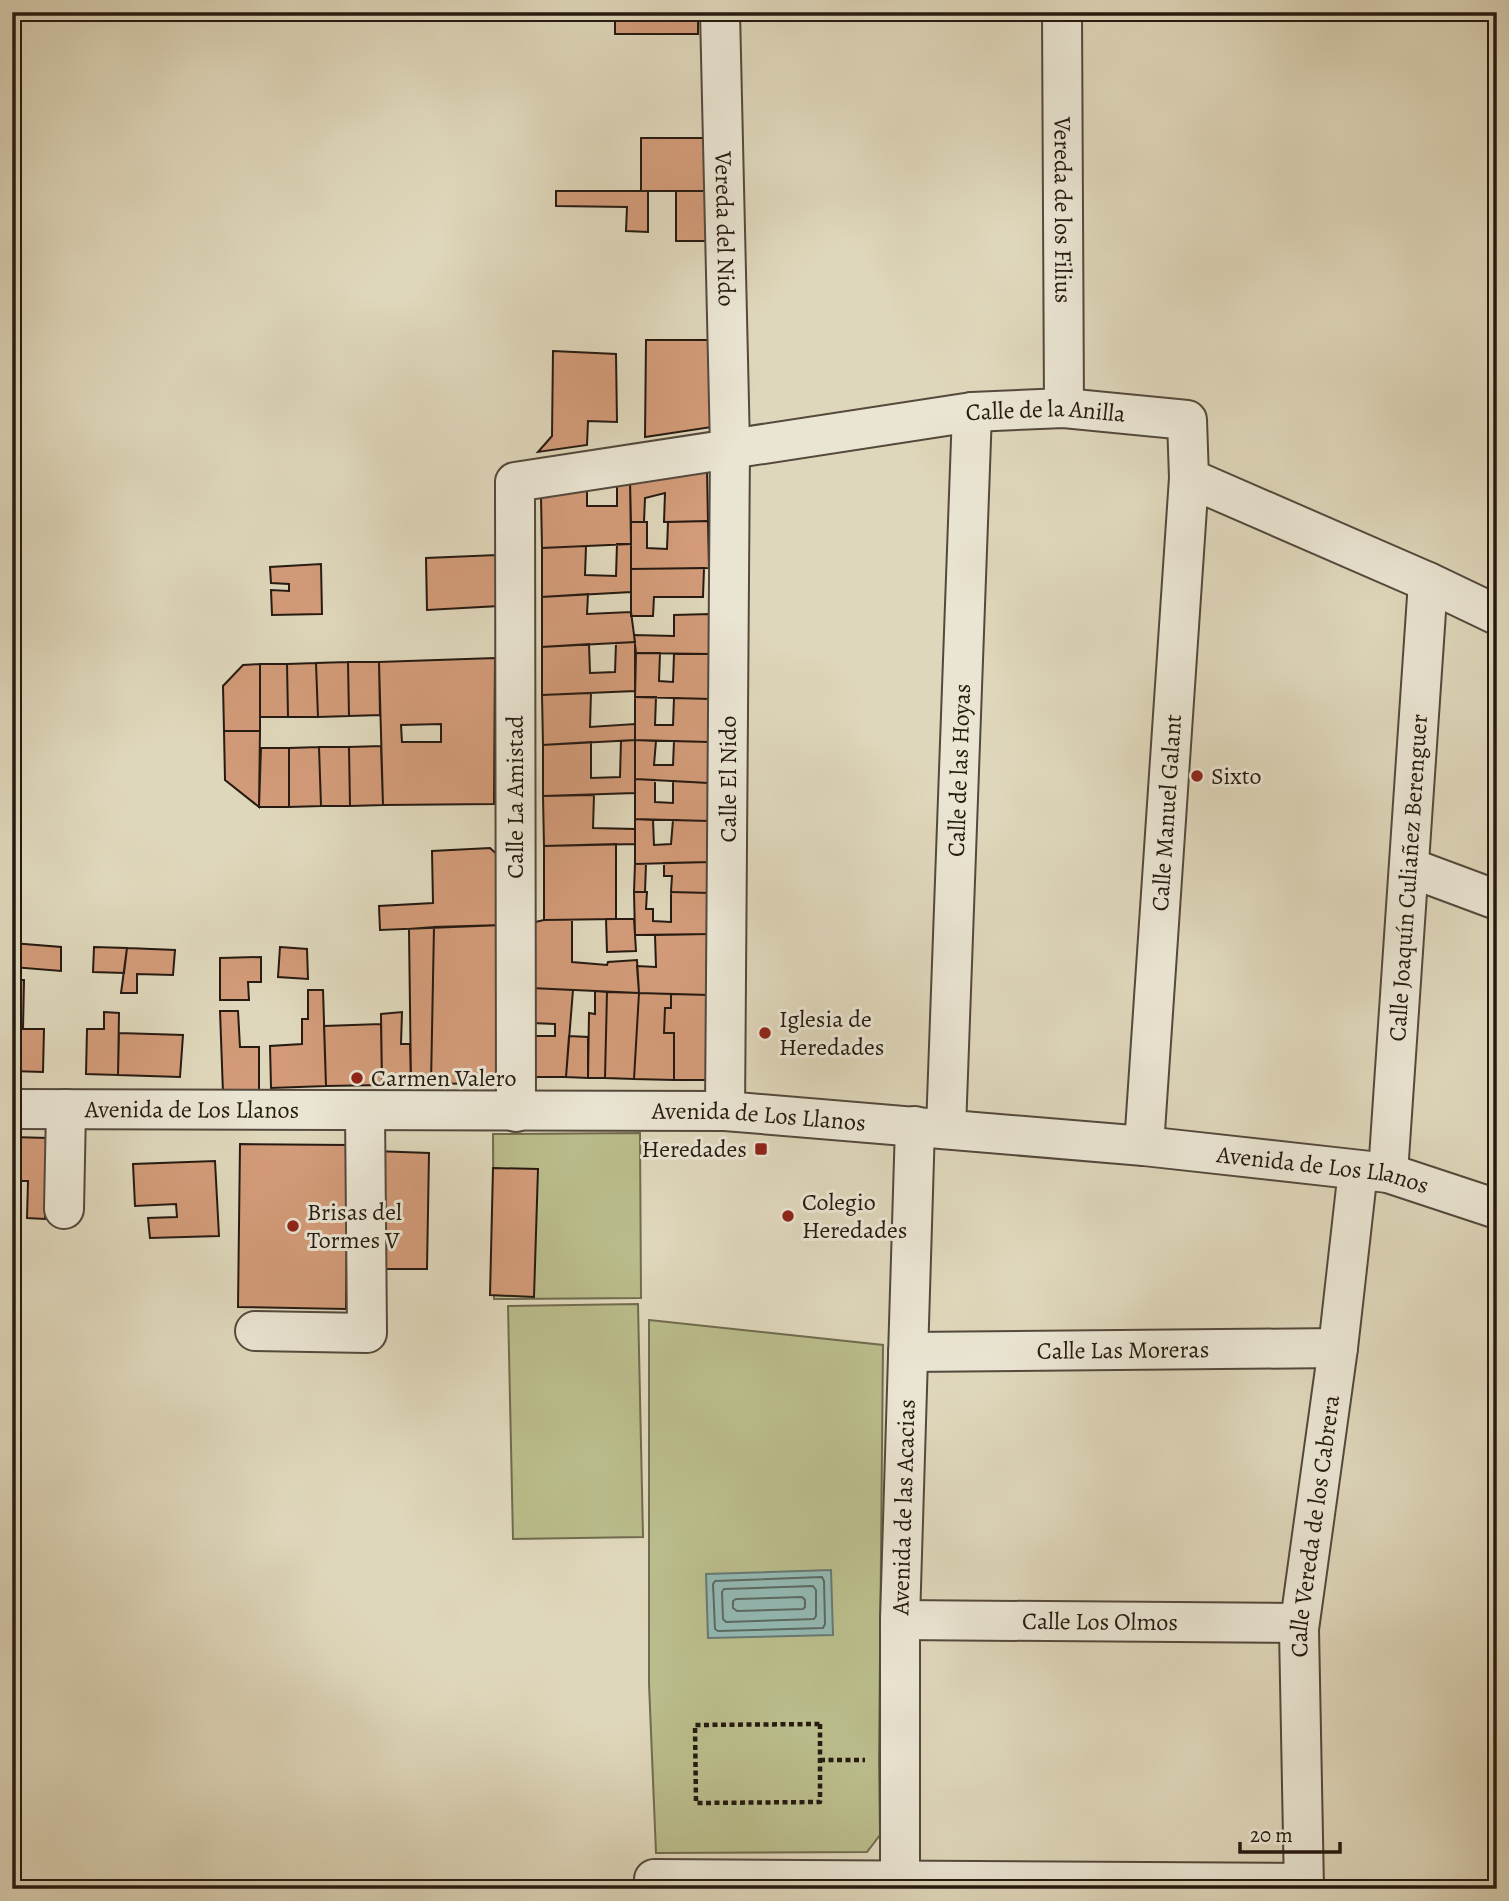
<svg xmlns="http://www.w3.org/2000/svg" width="1509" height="1901" font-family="Alegreya,serif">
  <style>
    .green { fill: #babc8b; stroke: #706b4e; stroke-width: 2 }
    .water { fill: #93b9b3; stroke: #677972; stroke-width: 2 }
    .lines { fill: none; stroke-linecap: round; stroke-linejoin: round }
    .shore { stroke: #5c6a62; stroke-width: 2 }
    .building { fill: #d39b79; stroke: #261a11; stroke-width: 2; fill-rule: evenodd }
    .minor-casing { stroke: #54493c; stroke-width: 42 }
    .path { stroke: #261a11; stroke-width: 4.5; stroke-dasharray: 5 3.5; stroke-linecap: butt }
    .minor { stroke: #eae5d3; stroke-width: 38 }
    .poi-dot { fill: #8f2418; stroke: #eae5d3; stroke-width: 2.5 }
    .labels { text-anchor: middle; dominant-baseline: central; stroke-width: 6; stroke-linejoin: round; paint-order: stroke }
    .street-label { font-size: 24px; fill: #261a11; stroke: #eae5d3 }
    .poi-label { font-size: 24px; fill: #261a11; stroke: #eae5d3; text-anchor: start }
  </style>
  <rect width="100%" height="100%" fill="#dfd7bb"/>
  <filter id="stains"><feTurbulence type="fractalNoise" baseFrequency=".00286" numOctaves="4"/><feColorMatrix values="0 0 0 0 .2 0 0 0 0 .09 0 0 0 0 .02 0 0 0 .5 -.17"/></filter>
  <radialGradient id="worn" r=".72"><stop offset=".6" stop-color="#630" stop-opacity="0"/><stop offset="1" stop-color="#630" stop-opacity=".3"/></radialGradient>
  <path class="green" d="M 640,1133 L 641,1298 L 494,1299 L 493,1134 Z
    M 638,1304 L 643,1537 L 513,1539 L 508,1306 Z
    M 649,1320 L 883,1345 L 879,1760 L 880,1835 L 867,1852 L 656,1853 L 649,1684 Z"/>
  <path class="water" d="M 831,1570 L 833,1635 L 708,1638 L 706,1574 Z"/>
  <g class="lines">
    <path class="shore" d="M 822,1577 L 824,1581 L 825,1624 L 823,1628 L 718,1631 L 715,1629 L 713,1584 L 715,1581 Z
      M 813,1586 L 816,1590 L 816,1616 L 814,1619 L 726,1622 L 723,1619 L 722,1592 L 724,1589 Z
      M 802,1597 L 805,1600 L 805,1607 L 803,1609 L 737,1611 L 733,1608 L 733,1601 L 736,1599 Z"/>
  </g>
  <path class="building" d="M 615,12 L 698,12 L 698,34 L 615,34 Z
    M 641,138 L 710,138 L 711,191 L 641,191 Z
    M 556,191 L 648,191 L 648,232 L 626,231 L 627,207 L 556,206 Z
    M 676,191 L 711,191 L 711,241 L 676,241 Z
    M 646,340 L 712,340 L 712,427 L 645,437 Z
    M 553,351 L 616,354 L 617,422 L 588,421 L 587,445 L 538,452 L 552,436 Z
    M 707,468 L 708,521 L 664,522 L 665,493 L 645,498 L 644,522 L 631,522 L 630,481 Z
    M 630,481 L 631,544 L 542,548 L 541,497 L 587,489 L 587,506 L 617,506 L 617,483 Z
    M 708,521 L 709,568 L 631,569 L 631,522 L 647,522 L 647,548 L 667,549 L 668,522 Z
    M 617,544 L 631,544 L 631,592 L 542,597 L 542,548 L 586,546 L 585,575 L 616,576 Z
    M 497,555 L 499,606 L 427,610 L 426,558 Z
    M 321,564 L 322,614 L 272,615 L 271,590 L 289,591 L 289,584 L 271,583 L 270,567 Z
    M 704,568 L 703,597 L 654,597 L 653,616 L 631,616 L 631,569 Z
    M 588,594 L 587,614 L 631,612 L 635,642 L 542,647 L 542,597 Z
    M 710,614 L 710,654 L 636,653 L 634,635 L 674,636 L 674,615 Z
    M 635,642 L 635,691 L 542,695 L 542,647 L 589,644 L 590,673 L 615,672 L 616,643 Z
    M 636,653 L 660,653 L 659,681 L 673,682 L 674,654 L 710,654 L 711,699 L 635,697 Z
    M 495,658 L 494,804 L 383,805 L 379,662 ZM 441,724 L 441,742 L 402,742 L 401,725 Z
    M 348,662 L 379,662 L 380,715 L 349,716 Z
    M 348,662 L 349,716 L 318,717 L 316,663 Z
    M 316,663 L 318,717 L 288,717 L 287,664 Z
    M 260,664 L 260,731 L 224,731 L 223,686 L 243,665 Z
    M 260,664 L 287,664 L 288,717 L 260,717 Z
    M 591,693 L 590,727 L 635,724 L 635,740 L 543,745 L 542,695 Z
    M 635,697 L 656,697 L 655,725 L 673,725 L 674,698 L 711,699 L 708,742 L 635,740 Z
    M 224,731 L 260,731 L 259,807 L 225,780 Z
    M 635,740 L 656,741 L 654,765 L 673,765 L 674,741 L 708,742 L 708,783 L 635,779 Z
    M 635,740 L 635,793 L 543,796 L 543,745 L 591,742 L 591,778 L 620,777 L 621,741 Z
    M 381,746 L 383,805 L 350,806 L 349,747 Z
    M 319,747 L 321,806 L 289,807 L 289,748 Z
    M 319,747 L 349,747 L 350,806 L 321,806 Z
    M 261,748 L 289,748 L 289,807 L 259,807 Z
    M 635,779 L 655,780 L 655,802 L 673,803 L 673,781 L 708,783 L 708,821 L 635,819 Z
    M 594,795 L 593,828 L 635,829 L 635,844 L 544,846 L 543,796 Z
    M 635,819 L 653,820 L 654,845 L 671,844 L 673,820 L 708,821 L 709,862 L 635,864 Z
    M 616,844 L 616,919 L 544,920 L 544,846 Z
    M 490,848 L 500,857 L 502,925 L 380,930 L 379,906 L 433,903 L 432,851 Z
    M 709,862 L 710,893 L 671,892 L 672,876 L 664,876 L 664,863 Z
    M 635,864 L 646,864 L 645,892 L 634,892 Z
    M 634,892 L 647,892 L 646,909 L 653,909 L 653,921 L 671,922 L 671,892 L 710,893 L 711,934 L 635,935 Z
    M 606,919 L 634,919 L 636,951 L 607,952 Z
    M 544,920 L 572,920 L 572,962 L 607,965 L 608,962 L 637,960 L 639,993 L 531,988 L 528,946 L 535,922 Z
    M 502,925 L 499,1083 L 431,1084 L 434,927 Z
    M 434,927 L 431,1084 L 411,1084 L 409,929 Z
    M 711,934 L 709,995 L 639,993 L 637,966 L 656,967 L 655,935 Z
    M 12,943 L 61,947 L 61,971 L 13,967 L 12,980 L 24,980 L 23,1029 L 44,1029 L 43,1072 L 12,1071 Z
    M 94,947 L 127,948 L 124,973 L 93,972 Z
    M 280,947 L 307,949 L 308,979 L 278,977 Z
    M 127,948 L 175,950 L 173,975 L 137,974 L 137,993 L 121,993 Z
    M 261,957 L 261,982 L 248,982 L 249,1000 L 220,1000 L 220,958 Z
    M 531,988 L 573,990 L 566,1077 L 532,1077 L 532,1036 L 555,1036 L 555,1024 L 531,1023 Z
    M 308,990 L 323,990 L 326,1086 L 271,1088 L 270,1046 L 302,1044 L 302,1019 L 308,1019 Z
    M 595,991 L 607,992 L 605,1078 L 588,1078 L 589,1013 L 595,1014 Z
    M 607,992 L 639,993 L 634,1079 L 605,1078 Z
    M 639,993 L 671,994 L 671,1008 L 665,1008 L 664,1033 L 674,1033 L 674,1080 L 634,1079 Z
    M 671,994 L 709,995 L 706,1080 L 674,1080 L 674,1033 L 664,1033 L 665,1008 L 671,1008 Z
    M 220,1011 L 238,1011 L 240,1047 L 259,1047 L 259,1094 L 223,1093 Z
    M 104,1012 L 119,1013 L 118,1075 L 86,1074 L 87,1029 L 104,1029 Z
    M 402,1012 L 401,1044 L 410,1044 L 411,1084 L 382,1085 L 381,1014 Z
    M 381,1024 L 382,1085 L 326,1086 L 324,1026 Z
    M 119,1033 L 183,1035 L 180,1077 L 118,1075 Z
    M 569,1036 L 588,1037 L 588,1078 L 566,1077 Z
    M 12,1137 L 48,1138 L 45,1219 L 27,1218 L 28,1181 L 12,1181 Z
    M 240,1144 L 348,1145 L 346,1309 L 238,1307 Z
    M 374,1151 L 429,1153 L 427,1269 L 374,1269 Z
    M 215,1161 L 219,1236 L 150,1238 L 148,1218 L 177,1217 L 176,1204 L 135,1206 L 133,1164 Z
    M 493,1168 L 538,1169 L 534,1297 L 490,1295 Z"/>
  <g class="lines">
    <defs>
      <g id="minor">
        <path id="s1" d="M 720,12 L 730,447 L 725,1111"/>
        <path id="s2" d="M 1062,12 L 1064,408"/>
        <path d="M 1411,868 L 1497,900"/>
        <path id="s3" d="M 12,1109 L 725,1111 L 1144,1146 L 1388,1173 L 1497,1209"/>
        <path id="s4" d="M 516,1112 L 515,482 L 972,412 L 1064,408 L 1187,420 L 1189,478 L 1428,582 L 1497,615"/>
        <path id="s5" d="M 946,1129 L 972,412"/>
        <path id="s6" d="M 1144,1146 L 1189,478"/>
        <path id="s7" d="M 1388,1173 L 1428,582"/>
        <path d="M 64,1209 L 66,1109"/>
        <path d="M 255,1331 L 367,1333 L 365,1111"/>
        <path id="s8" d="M 908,1352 L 1338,1348"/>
        <path id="s9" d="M 900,1620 L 1299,1623"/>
        <path d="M 654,1879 L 1304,1883"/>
        <path id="s10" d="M 900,1889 L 900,1620 L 915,1126"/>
        <path id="s11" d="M 1304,1889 L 1299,1629 L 1338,1348 L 1358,1170"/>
      </g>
    </defs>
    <use href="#minor" class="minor-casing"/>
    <path class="path" d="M 820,1724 L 820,1802 L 696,1803 L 695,1725 Z
      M 820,1760 L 865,1760"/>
    <use href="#minor" class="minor"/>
  </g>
  <g class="poi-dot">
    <circle cx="1197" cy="776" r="7"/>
    <circle cx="765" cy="1033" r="7"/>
    <circle cx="357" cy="1078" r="7"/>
    <rect x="754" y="1142" width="14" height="14" rx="3.5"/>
    <circle cx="788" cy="1216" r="7"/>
    <circle cx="293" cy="1226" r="7"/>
  </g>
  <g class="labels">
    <g class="street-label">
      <text stroke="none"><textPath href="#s2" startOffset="198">Vereda de los Filius</textPath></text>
      <text stroke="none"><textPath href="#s1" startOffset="217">Vereda del Nido</textPath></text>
      <text stroke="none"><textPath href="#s4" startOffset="1166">Calle de la Anilla</textPath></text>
      <text stroke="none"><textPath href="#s5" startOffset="359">Calle de las Hoyas</textPath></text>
      <text transform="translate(728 779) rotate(-90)">Calle El Nido</text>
      <text transform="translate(515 797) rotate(-90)">Calle La Amistad</text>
      <text stroke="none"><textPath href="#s6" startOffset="334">Calle Manuel Galant</textPath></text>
      <text stroke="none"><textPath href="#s7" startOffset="296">Calle Joaquín Culiañez Berenguer</textPath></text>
      <text stroke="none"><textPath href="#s3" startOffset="180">Avenida de Los Llanos</textPath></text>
      <text stroke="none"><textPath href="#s3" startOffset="747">Avenida de Los Llanos</textPath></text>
      <text stroke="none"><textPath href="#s3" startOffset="1314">Avenida de Los Llanos</textPath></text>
      <text stroke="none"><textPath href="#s8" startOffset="215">Calle Las Moreras</textPath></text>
      <text stroke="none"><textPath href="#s10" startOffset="382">Avenida de las Acacias</textPath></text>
      <text stroke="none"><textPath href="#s11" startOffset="364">Calle Vereda de los Cabrera</textPath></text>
      <text stroke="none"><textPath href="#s9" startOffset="200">Calle Los Olmos</textPath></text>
    </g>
    <g class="poi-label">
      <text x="1211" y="776">Sixto</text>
      <text x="779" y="1019">Iglesia de<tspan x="779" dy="28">Heredades</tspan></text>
      <text x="371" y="1078">Carmen Valero</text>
      <text x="747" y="1149" text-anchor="end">Heredades</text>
      <text x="802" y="1202">Colegio<tspan x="802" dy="28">Heredades</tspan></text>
      <text x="307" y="1212">Brisas del<tspan x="307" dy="28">Tormes V</tspan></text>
    </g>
  </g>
  <rect width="1509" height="1901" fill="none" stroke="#dfd7bb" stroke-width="42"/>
  <rect x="14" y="14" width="1481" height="1873" fill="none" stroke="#261a11" stroke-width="3.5"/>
  <rect x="21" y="21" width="1467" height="1859" fill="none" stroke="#261a11" stroke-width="2"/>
  <path d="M1240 1842v10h100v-10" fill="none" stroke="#261a11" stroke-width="3.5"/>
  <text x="1250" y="1842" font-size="21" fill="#261a11" stroke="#eae5d3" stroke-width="5" paint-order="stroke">20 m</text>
  <rect width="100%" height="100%" filter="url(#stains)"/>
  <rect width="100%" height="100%" fill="url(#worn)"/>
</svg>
